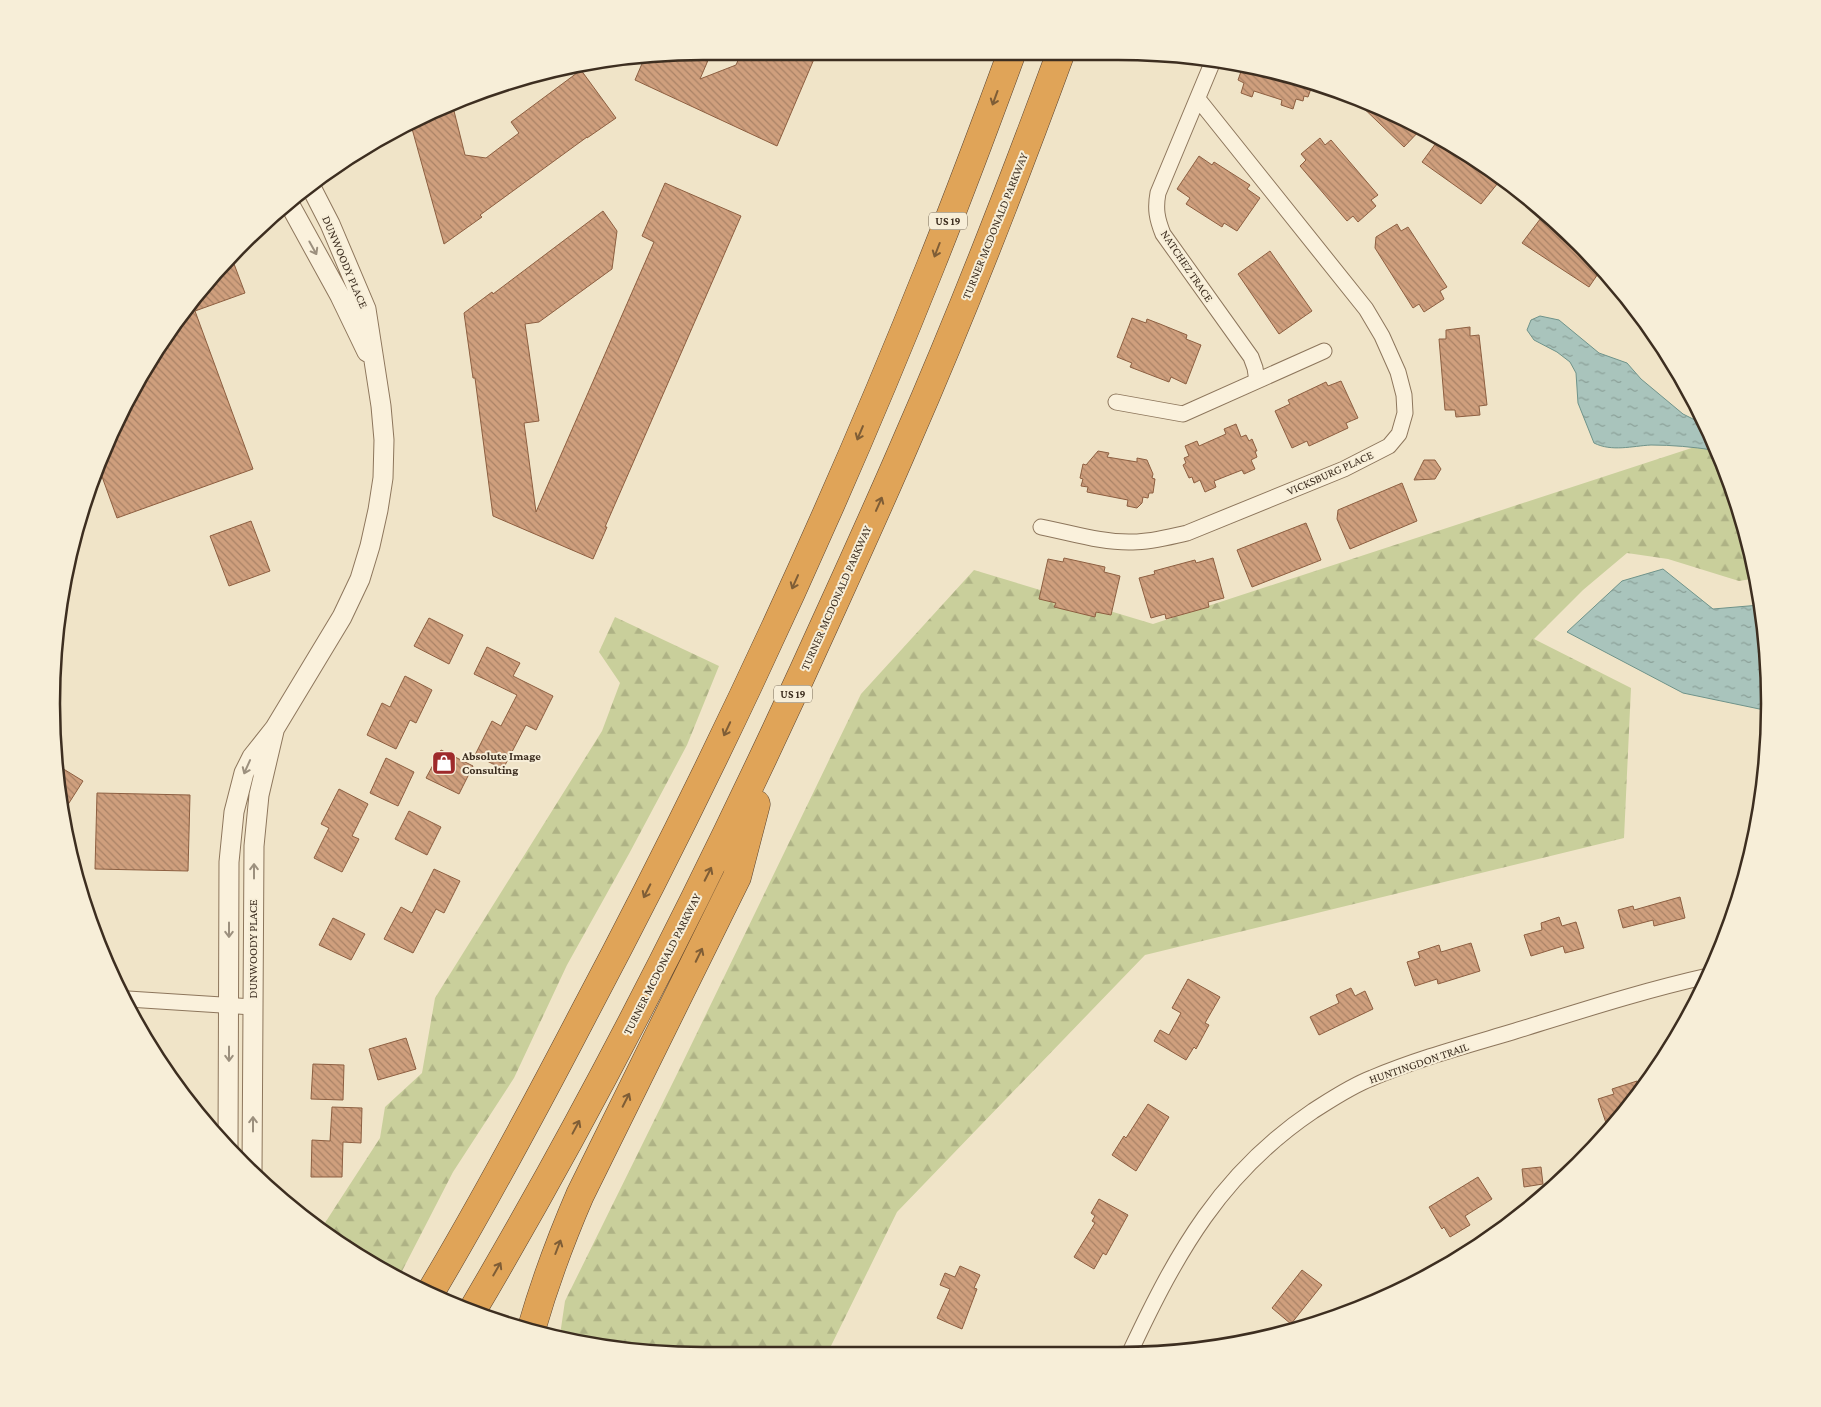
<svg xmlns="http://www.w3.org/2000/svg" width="1821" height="1407" font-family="'Crimson Pro',serif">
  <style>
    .forest { fill: url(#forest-firs) }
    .water { fill: url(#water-ripples); stroke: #6f938a }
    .building { fill: url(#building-back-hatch); stroke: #8d5f41 }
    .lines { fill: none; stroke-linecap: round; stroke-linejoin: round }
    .minor-casing { stroke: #8d765c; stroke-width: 17 }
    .tertiary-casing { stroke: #8d765c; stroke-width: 21 }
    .motorway-casing { stroke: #5b4430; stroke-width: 29 }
    .minor { stroke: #faf1dc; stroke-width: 15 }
    .tertiary { stroke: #faf1dc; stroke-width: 19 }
    .motorway { stroke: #e0a458; stroke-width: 28 }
    .oneway { stroke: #7e5d36 }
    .oneway2 { stroke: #9c907e }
    .labels { text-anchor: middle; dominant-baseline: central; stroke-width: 4; stroke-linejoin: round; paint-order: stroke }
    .shield { fill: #f7eed8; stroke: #756857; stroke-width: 1 }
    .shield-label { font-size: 11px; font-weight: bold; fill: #3d2e20 }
    .street-label { font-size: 12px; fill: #3d2e20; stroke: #f7eed8 }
    .poi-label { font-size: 12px; font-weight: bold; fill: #3d2e20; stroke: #f7eed8; text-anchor: start }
    .rim { fill: none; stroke: #3d2e20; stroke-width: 2.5 }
  </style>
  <defs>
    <pattern id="forest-firs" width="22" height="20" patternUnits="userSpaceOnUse" patternTransform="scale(1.25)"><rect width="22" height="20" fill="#c9cf9b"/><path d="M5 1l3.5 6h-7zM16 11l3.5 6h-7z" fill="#aeb285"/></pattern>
    <pattern id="water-ripples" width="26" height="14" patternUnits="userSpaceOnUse" patternTransform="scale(1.25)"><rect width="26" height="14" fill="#a9c4bc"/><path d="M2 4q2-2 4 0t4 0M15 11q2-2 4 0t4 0" fill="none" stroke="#8ba098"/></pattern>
    <pattern id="building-back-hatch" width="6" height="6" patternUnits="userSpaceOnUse" patternTransform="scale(1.25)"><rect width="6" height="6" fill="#cf9f7d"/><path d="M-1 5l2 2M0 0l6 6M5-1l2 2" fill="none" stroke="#a98266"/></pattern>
  </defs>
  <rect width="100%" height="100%" fill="#f0e4c8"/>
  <path class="forest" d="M 1713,441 L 1720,454 L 1757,578 L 1739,581 L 1668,559 L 1627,553 L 1583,590 L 1534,639 L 1631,688 L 1624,838 L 1145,955 L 897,1212 L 829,1350 L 618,1350 L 560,1335 L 565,1301 L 680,1068 L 861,694 L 974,570 L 1153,624 Z
    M 615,617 L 719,666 L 687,745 L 630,852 L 567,965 L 514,1078 L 453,1172 L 399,1277 L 341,1246 L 321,1229 L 380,1138 L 385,1107 L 422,1073 L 435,998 L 602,731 L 620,683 L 599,652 Z"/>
  <path class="water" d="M 1540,316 L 1559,320 L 1599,353 L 1627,363 L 1641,379 L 1683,414 L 1705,425 L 1716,446 L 1713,450 C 1693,447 1672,445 1651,445 C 1632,446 1612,452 1594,443 L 1578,403 L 1576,373 L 1570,362 L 1557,352 L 1534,340 L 1527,330 L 1531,320 Z
    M 1663,569 L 1713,609 L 1760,605 L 1770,704 L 1769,711 L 1683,693 L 1567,632 L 1622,581 Z"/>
  <path class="building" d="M 704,51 L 712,51 L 700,79 L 736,65 L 742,51 L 817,52 L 777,146 L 635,80 L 644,59 Z
    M 1243,66 L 1287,74 L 1313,83 L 1308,97 L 1304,96 L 1303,101 L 1296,99 L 1293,109 L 1281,105 L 1282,100 L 1254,91 L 1252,97 L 1241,93 L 1244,83 L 1238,80 Z
    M 581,70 L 616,118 L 587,138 L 587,137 L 480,215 L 482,217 L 444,244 L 411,125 L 453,107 L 465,155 L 486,158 L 519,133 L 511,122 Z
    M 1353,98 L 1406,119 L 1422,128 L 1404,147 Z
    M 1320,138 L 1325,145 L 1331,140 L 1378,195 L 1371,200 L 1376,206 L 1358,222 L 1353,216 L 1347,221 L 1300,166 L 1306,160 L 1301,154 Z
    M 1439,139 L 1502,178 L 1481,204 L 1422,162 Z
    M 1199,156 L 1212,165 L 1214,162 L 1250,185 L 1247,189 L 1260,198 L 1237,231 L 1224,223 L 1222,227 L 1186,204 L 1190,198 L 1177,189 Z
    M 665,183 L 741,216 L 605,527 L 607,527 L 593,559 L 493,516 L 475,378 L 473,378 L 464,313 L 492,292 L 493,294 L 603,211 L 617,231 L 612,269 L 539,322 L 525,324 L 539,421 L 524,423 L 536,512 L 654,242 L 642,236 Z
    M 1544,214 L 1602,268 L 1589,287 L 1522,243 Z
    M 1397,224 L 1401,231 L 1408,227 L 1447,287 L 1440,291 L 1444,299 L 1424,312 L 1419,304 L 1413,308 L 1375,248 L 1376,237 Z
    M 1270,251 L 1312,311 L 1279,334 L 1238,274 Z
    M 231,256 L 245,293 L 195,311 L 253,469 L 117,518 L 100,471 L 138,378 Z
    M 1132,318 L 1146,323 L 1147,319 L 1160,324 L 1187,335 L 1186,339 L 1201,345 L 1186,384 L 1171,377 L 1169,382 L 1130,367 L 1132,363 L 1117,357 Z
    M 1470,327 L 1470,336 L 1479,335 L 1487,405 L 1479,406 L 1480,415 L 1456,417 L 1455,410 L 1445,410 L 1439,339 L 1446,339 L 1446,330 Z
    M 1341,381 L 1358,418 L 1346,423 L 1348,428 L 1320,441 L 1309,446 L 1307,441 L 1292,448 L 1275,411 L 1290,404 L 1288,400 L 1326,382 L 1328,386 Z
    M 1236,424 L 1241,437 L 1246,435 L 1249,441 L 1252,439 L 1257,451 L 1255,451 L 1257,457 L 1251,460 L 1255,469 L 1244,474 L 1242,470 L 1214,481 L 1216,487 L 1205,492 L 1200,480 L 1194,483 L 1192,477 L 1189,478 L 1183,465 L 1186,463 L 1184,458 L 1189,456 L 1185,446 L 1197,441 L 1199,446 L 1226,434 L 1224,429 Z
    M 1098,451 L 1109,453 L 1107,457 L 1137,462 L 1137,458 L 1147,460 L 1153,474 L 1152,478 L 1155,479 L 1153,493 L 1149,493 L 1148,498 L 1143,497 L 1142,503 L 1137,508 L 1127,506 L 1128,500 L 1087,492 L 1088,487 L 1081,486 L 1083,479 L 1080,478 L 1083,464 L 1086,465 Z
    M 1424,460 L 1435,460 L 1441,469 L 1435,479 L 1414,480 Z
    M 1402,483 L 1417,521 L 1350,549 L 1337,519 L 1338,510 Z
    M 251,521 L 270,571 L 229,586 L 210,536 Z
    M 1306,523 L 1321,560 L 1252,587 L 1237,550 Z
    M 1064,558 L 1105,567 L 1104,572 L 1120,576 L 1111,615 L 1096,612 L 1095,617 L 1054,607 L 1056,603 L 1039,599 L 1048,559 L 1063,562 Z
    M 1213,558 L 1224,598 L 1208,602 L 1209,607 L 1166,619 L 1165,614 L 1151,618 L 1139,578 L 1155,574 L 1154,571 L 1195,560 L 1196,563 Z
    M 429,618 L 463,635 L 449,664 L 414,646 Z
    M 487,647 L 520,663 L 513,676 L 553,696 L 536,730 L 526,725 L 503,769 L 475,755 L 492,721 L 501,726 L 517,695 L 474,674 Z
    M 405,676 L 432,690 L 416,723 L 410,720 L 396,749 L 367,735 L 382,703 L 390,707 Z
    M 441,750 L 473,766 L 459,794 L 426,778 Z
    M 386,758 L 414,772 L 398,806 L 370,793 Z
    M 57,765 L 83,781 L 62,814 L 60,792 Z
    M 339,789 L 368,804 L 352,836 L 359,839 L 342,872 L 314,858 L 329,828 L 321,824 Z
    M 97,793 L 190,795 L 188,871 L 95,869 Z
    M 409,811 L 441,827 L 427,855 L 395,839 Z
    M 434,869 L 460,881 L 444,913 L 436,909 L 413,953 L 384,939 L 401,907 L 412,913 Z
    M 1680,897 L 1685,918 L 1654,926 L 1653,920 L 1623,928 L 1618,910 L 1633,906 L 1634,910 Z
    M 1559,917 L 1562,926 L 1576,922 L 1584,948 L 1565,953 L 1563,946 L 1531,956 L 1524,935 L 1542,930 L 1541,923 Z
    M 333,918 L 365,934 L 351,960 L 319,945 Z
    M 1471,943 L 1480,971 L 1438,984 L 1437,979 L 1415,986 L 1407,962 L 1420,958 L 1418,952 L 1439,945 L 1441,952 Z
    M 1188,979 L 1220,997 L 1205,1023 L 1209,1025 L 1196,1049 L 1194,1047 L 1186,1060 L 1154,1041 L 1160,1030 L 1169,1035 L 1181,1013 L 1172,1008 Z
    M 1351,988 L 1355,996 L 1365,991 L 1373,1009 L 1319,1035 L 1310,1017 L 1339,1003 L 1336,995 Z
    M 406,1038 L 416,1069 L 378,1080 L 369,1049 Z
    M 313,1064 L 344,1065 L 343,1100 L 311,1099 Z
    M 1637,1081 L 1640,1090 L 1608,1129 L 1598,1099 L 1614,1094 L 1612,1089 Z
    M 1148,1104 L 1169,1117 L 1136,1171 L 1112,1155 L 1124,1136 L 1126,1138 Z
    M 332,1107 L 362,1108 L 361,1143 L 343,1142 L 342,1177 L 311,1177 L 312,1140 L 330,1141 Z
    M 1541,1167 L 1543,1184 L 1524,1187 L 1522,1169 Z
    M 1478,1177 L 1492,1199 L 1465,1216 L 1470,1225 L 1450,1237 L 1444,1227 L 1442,1229 L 1429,1207 Z
    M 1099,1199 L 1128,1215 L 1106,1255 L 1103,1253 L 1094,1269 L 1074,1257 L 1095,1223 L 1092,1221 L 1095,1216 L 1091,1213 Z
    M 960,1266 L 980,1275 L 974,1288 L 977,1289 L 962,1329 L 937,1318 L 950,1289 L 940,1285 L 945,1273 L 955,1277 Z
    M 1302,1270 L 1322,1285 L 1291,1324 L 1272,1308 Z"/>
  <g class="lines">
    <defs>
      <path id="minor" d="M 1213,61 L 1158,193 C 1155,209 1157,219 1163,234 L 1251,357 L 1255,368 L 1257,381
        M 1116,402 L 1183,414 L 1324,351
        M 1041,527 C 1072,533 1102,543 1133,542 C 1152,542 1169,537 1187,533 L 1344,469 L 1389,446 L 1399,434 L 1405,413 L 1404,395 L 1398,372 L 1382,336 L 1366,309 L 1198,99
        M 128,999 L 253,1007
        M 1131,1350 C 1177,1252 1221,1173 1313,1111 C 1332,1099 1351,1086 1372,1078 C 1417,1059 1465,1046 1512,1032 C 1577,1012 1641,991 1708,976"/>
      <path id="tertiary" d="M 290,205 L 340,296 L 367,352
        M 228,1148 L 229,862 L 234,812 L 244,773 L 252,757 L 275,728 L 342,617 L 360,579 L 370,546 L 378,510 L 383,478 L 384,440 L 381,406 L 366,309 L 330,224 L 312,189
        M 252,1173 L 254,846 L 259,795 L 274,731"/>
      <path id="motorway" d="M 430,1293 C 484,1202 534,1109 583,1015 C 712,772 829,521 931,265 C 959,195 986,123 1012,52
        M 472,1311 C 606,1084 724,848 832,608 C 857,553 882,498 906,442 C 962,314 1013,183 1061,52
        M 532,1327 C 545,1282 561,1239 580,1195 L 737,877 L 756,804"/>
    </defs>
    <use href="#minor" class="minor-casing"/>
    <use href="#tertiary" class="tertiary-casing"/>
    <use href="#motorway" class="motorway-casing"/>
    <use href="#minor" class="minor"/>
    <use href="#tertiary" class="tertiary"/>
    <use href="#motorway" class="motorway"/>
  </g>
  <defs><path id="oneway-shaft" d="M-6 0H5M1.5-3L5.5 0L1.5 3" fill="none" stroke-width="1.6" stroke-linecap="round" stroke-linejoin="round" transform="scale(1.25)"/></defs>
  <g class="oneway">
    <use href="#oneway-shaft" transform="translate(995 98) rotate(110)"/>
    <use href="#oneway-shaft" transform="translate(937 250) rotate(111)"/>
    <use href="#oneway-shaft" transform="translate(860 433) rotate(113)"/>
    <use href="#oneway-shaft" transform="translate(879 504) rotate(-66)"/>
    <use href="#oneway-shaft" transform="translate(795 582) rotate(114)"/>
    <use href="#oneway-shaft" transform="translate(727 729) rotate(115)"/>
    <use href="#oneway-shaft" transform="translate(708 874) rotate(-63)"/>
    <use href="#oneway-shaft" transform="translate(647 891) rotate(117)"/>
    <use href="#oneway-shaft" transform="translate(699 955) rotate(-64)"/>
    <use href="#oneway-shaft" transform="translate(626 1100) rotate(-63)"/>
    <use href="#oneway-shaft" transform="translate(576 1127) rotate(-62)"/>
    <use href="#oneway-shaft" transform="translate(558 1247) rotate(-69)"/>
    <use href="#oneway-shaft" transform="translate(497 1269) rotate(-60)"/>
  </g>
  <g class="oneway2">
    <use href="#oneway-shaft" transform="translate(313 248) rotate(61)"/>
    <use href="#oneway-shaft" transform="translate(247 767) rotate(114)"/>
    <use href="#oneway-shaft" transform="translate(254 871) rotate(-90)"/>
    <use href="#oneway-shaft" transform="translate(229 930) rotate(90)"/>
    <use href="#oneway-shaft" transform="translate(229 1054) rotate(90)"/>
    <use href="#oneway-shaft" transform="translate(253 1124) rotate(-90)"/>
  </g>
  <defs>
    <symbol id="shop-square" viewBox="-11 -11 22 22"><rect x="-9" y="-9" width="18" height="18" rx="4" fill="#9e2a2b" stroke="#f7eed8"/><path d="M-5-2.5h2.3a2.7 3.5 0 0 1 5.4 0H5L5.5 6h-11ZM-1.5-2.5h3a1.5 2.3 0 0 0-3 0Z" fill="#fff"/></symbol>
  </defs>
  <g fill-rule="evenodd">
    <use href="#shop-square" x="430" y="749" width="28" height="28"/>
  </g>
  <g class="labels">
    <g class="shield">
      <rect x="929" y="212.5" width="38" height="17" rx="4"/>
      <rect x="774" y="685.5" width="38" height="17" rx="4"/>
    </g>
    <g class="shield-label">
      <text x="948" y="221">US 19</text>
      <text x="793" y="694">US 19</text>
    </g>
    <g class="street-label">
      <text transform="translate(995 226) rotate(-68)">TURNER MCDONALD PARKWAY</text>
      <text transform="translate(345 262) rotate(67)">DUNWOODY PLACE</text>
      <text transform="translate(1187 266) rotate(56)">NATCHEZ TRACE</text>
      <text transform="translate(1330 473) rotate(-24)">VICKSBURG PLACE</text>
      <text transform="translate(836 598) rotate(-66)">TURNER MCDONALD PARKWAY</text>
      <text transform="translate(253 949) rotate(-90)">DUNWOODY PLACE</text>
      <text transform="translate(662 964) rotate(-63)">TURNER MCDONALD PARKWAY</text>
      <text transform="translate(1419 1063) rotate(-19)">HUNTINGDON TRAIL</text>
    </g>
    <g class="poi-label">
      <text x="462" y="756">Absolute Image<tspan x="462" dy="14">Consulting</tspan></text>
    </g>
  </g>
  <path d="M0 0H1821V1407H0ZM703 60H1118A643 643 0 0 1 1761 703V704A643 643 0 0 1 1118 1347H703A643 643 0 0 1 60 704V703A643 643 0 0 1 703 60Z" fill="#f7eed8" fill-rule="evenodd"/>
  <path class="rim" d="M703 60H1118A643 643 0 0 1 1761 703V704A643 643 0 0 1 1118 1347H703A643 643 0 0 1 60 704V703A643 643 0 0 1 703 60Z"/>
</svg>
